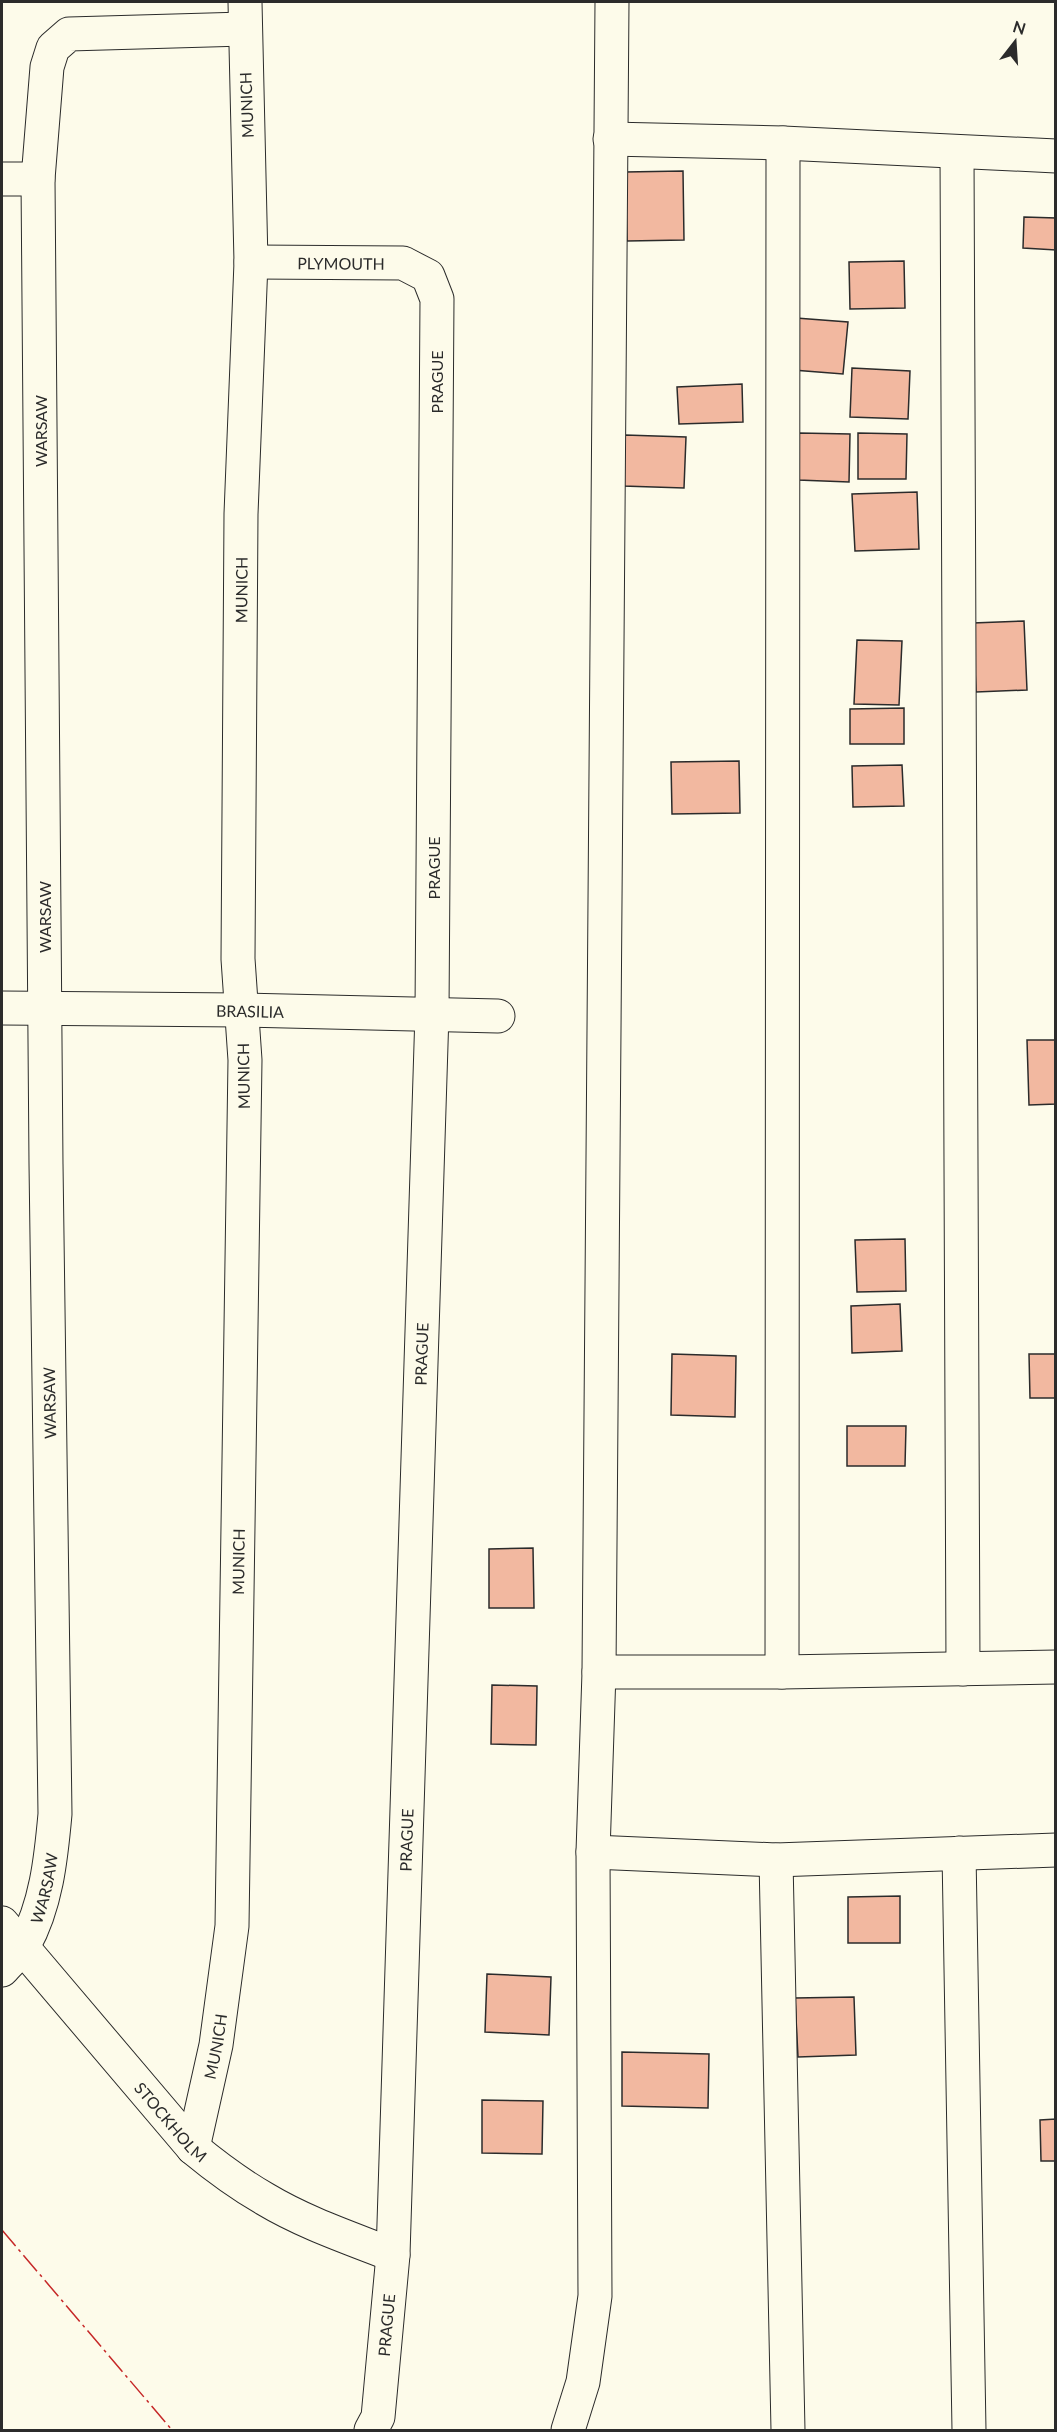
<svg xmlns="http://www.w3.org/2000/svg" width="1057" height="2432" font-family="Lato,sans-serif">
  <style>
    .building { fill: #f2b8a0; stroke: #2b2b2b; stroke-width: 1.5 }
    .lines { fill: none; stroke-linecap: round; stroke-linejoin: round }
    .street-casing { stroke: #2b2b2b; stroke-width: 35 }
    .street { stroke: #fdfbea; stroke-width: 33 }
    .power { stroke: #c62828; stroke-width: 1.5; stroke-dasharray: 21 4.5 3 4.5; stroke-linecap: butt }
    .labels { text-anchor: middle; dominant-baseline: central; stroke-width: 4.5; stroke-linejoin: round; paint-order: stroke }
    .street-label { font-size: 16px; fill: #2b2b2b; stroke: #fdfbea }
  </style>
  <rect width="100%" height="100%" fill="#fdfbea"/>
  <path class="building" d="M 683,171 L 684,240 L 627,241 L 625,172 Z
    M 1024,217 L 1056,218 L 1056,250 L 1023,248 Z
    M 904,261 L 905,308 L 850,309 L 849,262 Z
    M 796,318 L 848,322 L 843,374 L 793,370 Z
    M 852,368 L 910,371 L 908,419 L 850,417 Z
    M 742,384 L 743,422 L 679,424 L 677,387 Z
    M 799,433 L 850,434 L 849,482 L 798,480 Z
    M 858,433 L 907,434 L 906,479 L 858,479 Z
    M 625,435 L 686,437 L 684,488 L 623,486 Z
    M 917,492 L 919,549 L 855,551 L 852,494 Z
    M 1024,621 L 1027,690 L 976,692 L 973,623 Z
    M 857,640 L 902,641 L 899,705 L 854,704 Z
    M 904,708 L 904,744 L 850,744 L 850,709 Z
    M 739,761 L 740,813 L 672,814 L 671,762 Z
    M 902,765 L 904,806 L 853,807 L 852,766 Z
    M 1027,1040 L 1056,1040 L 1056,1104 L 1029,1105 Z
    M 905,1239 L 906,1291 L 857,1292 L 855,1240 Z
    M 900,1304 L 902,1351 L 852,1353 L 851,1306 Z
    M 672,1354 L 736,1356 L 735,1417 L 671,1415 Z
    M 1029,1354 L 1056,1354 L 1056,1398 L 1030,1398 Z
    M 847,1426 L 906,1426 L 905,1466 L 847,1466 Z
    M 533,1548 L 534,1608 L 489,1608 L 489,1549 Z
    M 492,1685 L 537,1686 L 536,1745 L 491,1744 Z
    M 900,1896 L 900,1943 L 848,1943 L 848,1897 Z
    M 487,1974 L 551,1977 L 549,2035 L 485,2032 Z
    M 854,1997 L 856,2055 L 798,2057 L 795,1998 Z
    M 622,2052 L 709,2054 L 708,2108 L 622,2106 Z
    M 482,2100 L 543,2101 L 542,2154 L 482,2153 Z
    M 1056,2119 L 1056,2161 L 1041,2161 L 1040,2120 Z"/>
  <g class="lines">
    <defs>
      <g id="street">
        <path d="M 610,139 L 783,143 L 1056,156"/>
        <path d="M 957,152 L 963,1669"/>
        <path d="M 2,179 L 38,179"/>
        <path id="s1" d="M 251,262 L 403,263 L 428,276 L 437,299 L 432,1013 L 393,2255 L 378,2417 L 371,2430"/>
        <path id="s2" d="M 2,1008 L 240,1010 L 498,1016"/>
        <path d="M 599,1672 L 782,1672 L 1056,1667"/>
        <path d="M 782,1672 L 783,143"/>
        <path d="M 593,1852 L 776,1860 L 1056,1850"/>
        <path d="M 959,1853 L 969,2430"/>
        <path d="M 776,1860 L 788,2430"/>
        <path id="s3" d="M 2,1923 L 193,2148 C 216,2167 239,2184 265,2199 C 305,2223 350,2238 393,2255"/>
        <path id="s4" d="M 2,1970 C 9,1962 18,1954 24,1945 C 46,1906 51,1859 55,1814 L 46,1164 L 38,179 L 47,67 L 53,48 L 69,34 L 244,29"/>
        <path id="s5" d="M 193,2148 L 216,2045 L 232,1926 L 245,1060 L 238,959 L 241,514 L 251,262 L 245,2"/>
        <path d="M 568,2430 L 583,2382 L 595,2296 L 593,1852 L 599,1672 L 612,2"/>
      </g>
    </defs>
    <use href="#street" class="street-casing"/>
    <use href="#street" class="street"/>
    <path class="power" d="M 2,2230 L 172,2430"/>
  </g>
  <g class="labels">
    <g class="street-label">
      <text transform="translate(246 105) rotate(-92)">MUNICH</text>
      <text stroke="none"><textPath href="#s1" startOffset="90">PLYMOUTH</textPath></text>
      <text transform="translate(436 382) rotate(-90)">PRAGUE</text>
      <text transform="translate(40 431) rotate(-90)">WARSAW</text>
      <text stroke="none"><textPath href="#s5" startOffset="1562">MUNICH</textPath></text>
      <text transform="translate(433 868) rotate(-90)">PRAGUE</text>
      <text transform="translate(44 917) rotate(-90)">WARSAW</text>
      <text stroke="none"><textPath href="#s2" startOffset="248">BRASILIA</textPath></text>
      <text transform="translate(243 1076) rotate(-91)">MUNICH</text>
      <text transform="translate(421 1354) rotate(-88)">PRAGUE</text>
      <text transform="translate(49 1403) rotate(-91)">WARSAW</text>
      <text stroke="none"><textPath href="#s5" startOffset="590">MUNICH</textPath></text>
      <text transform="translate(406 1840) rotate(-88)">PRAGUE</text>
      <text stroke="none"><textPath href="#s4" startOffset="94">WARSAW</textPath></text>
      <text stroke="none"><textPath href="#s5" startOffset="104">MUNICH</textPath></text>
      <text stroke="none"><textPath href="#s3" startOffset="261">STOCKHOLM</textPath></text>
      <text transform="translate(386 2325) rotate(-85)">PRAGUE</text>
    </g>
  </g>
  <rect width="1057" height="2432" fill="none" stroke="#2b2b2b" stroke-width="6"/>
  <g transform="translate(1015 42) rotate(17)" stroke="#fdfbea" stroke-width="4.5" paint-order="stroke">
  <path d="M0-4.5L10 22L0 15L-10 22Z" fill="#2b2b2b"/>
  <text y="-9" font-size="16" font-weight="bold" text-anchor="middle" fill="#2b2b2b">N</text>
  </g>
</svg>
